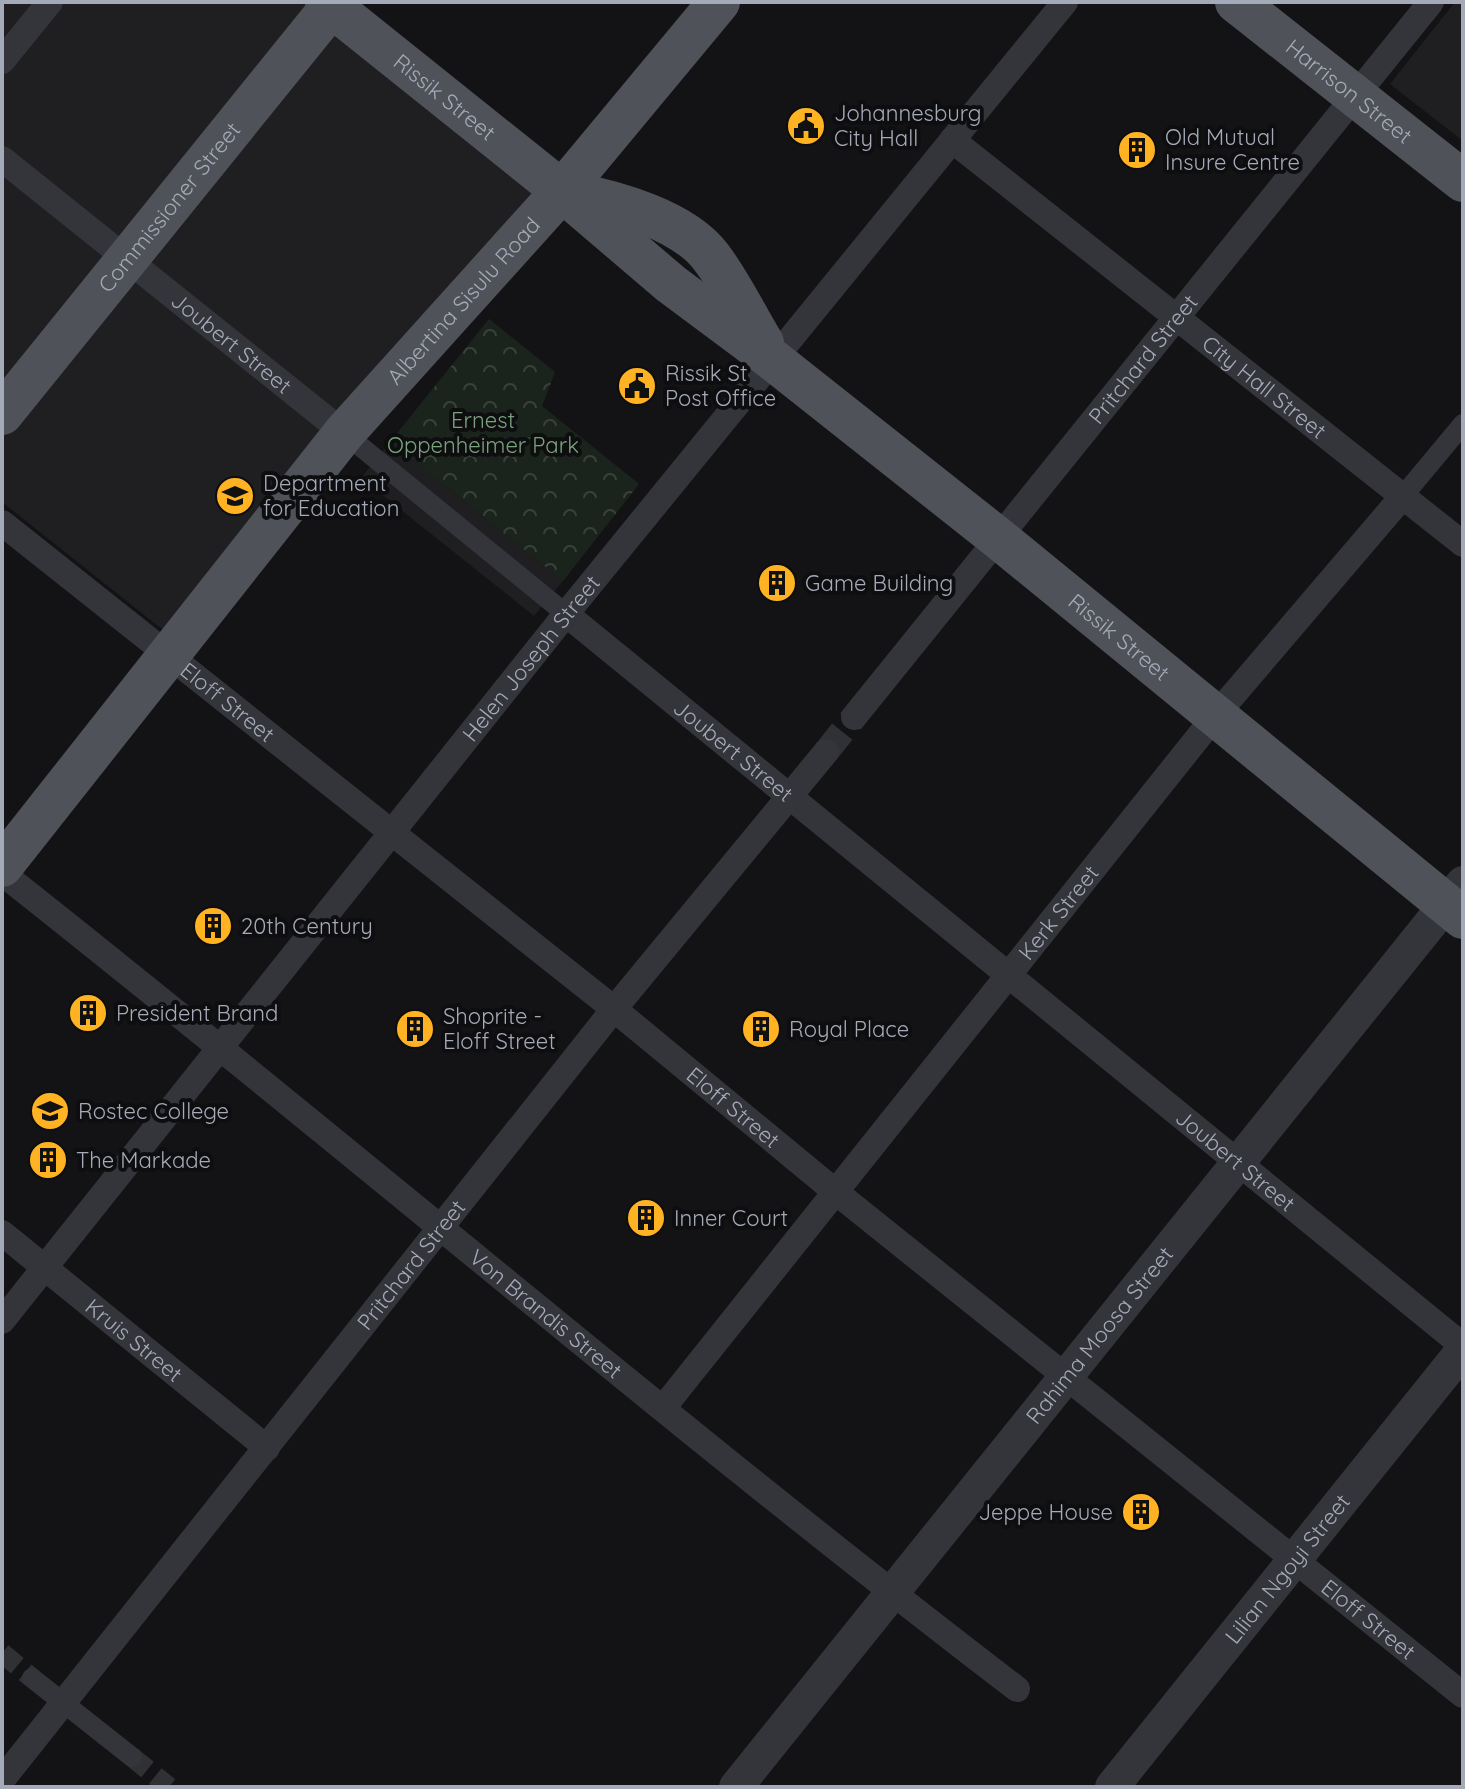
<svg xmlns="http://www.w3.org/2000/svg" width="1465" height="1789" font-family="Quicksand,sans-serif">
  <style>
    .built { fill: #1f1f22 }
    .forest { fill: url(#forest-crowns) }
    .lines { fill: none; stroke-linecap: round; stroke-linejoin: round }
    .pedestrian-tunnel { stroke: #303135; stroke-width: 20; stroke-dasharray: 20 10; stroke-linecap: butt }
    .minor-tunnel { stroke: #303135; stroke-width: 26; stroke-dasharray: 26 13; stroke-linecap: butt }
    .pedestrian { stroke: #34353b; stroke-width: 20 }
    .minor { stroke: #34353b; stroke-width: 26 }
    .tertiary { stroke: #34353b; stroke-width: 34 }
    .primary { stroke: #50525a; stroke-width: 42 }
    .labels { text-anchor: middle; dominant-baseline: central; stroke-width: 8; stroke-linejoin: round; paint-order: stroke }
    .street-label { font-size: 22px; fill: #a4aab7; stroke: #0e0e10 }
    .poi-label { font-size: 22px; fill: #a4aab7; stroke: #0e0e10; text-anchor: start }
    .park-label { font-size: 22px; fill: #79a37c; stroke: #0e0e10 }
  </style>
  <defs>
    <pattern id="forest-crowns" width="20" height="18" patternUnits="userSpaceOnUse" patternTransform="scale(2)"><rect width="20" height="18" fill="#1b241c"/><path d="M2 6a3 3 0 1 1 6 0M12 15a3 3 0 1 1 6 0" fill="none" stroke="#39413b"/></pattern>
  </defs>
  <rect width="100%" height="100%" fill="#131315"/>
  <path class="built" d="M 2,2 L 352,2 L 564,171 L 182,645 L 2,502 Z
    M 1455,2 L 1463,2 L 1463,141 L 1390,84 Z
    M 390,442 L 563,581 L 534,616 L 361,478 Z"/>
  <path class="forest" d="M 489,319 L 555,372 L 542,406 L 639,484 L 563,581 L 390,442 Z"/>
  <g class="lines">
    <path class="pedestrian-tunnel" d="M 2,1653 L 32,1678
      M 132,1757 L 169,1787"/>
    <path class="minor-tunnel" d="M 826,752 L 854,717"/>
    <path class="pedestrian" d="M 344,433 L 566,614
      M 1403,496 L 1463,424
      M 32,1678 L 132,1757"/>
    <g class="minor">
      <path d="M 2,61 L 50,2"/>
      <path id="s1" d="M 952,140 L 1463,544"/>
      <path id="s2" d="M 2,159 L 344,433"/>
      <path id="s3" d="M 2,523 L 614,1009 L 837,1193 L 1463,1695"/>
      <path id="s4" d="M 566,614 L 1463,1346"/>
      <path id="s5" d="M 854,717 L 1431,2"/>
      <path id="s6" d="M 2,873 C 343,1142 672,1425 1017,1689"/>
      <path id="s7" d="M 2,1233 L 267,1448"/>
      <path id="s8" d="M 2,1321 L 566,614 L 1065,2"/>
      <path id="s9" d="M 663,1408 L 1216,715 L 1403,496"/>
      <path id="s10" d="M 2,1780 L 614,1009 L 826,752"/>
    </g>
    <g class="tertiary">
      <path id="s11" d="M 736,1787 L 1463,883"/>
      <path id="s12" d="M 1112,1787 L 1463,1350"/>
    </g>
    <g class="primary">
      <path id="s13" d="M 326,2 L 562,191 L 671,284 L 773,360 L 998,538 L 1463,918"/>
      <path id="s14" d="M 1236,2 L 1463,181"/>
      <path d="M 571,193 C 615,201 683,220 711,257 C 731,283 746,315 763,343"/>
      <path id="s15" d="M 2,414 L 335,2"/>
      <path id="s16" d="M 2,866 L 344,433 L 562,191 L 719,2"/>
    </g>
  </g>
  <defs>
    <symbol id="civic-disc" viewBox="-11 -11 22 22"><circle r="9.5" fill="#ffb322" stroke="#0e0e10"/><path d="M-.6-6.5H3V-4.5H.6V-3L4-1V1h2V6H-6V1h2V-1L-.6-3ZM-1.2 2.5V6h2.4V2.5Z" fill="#111"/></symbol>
    <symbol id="building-disc" viewBox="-11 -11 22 22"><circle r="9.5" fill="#ffb322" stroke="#0e0e10"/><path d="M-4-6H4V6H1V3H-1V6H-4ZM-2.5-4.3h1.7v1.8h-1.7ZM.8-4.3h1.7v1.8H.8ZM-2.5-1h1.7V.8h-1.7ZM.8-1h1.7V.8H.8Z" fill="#111"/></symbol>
    <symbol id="school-disc" viewBox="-11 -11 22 22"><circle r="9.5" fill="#ffb322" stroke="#0e0e10"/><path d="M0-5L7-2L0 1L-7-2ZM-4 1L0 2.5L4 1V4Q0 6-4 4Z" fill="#111"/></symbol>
    <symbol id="university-disc" viewBox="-11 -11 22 22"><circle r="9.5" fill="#ffb322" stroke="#0e0e10"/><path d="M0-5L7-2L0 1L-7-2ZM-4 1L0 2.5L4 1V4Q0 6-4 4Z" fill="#111"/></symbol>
  </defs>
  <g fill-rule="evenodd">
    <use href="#civic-disc" x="784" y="104" width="44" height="44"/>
    <use href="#building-disc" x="1115" y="128" width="44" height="44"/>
    <use href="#civic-disc" x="615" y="364" width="44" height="44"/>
    <use href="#school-disc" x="213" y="474" width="44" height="44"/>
    <use href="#building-disc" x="755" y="561" width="44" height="44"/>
    <use href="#building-disc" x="191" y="904" width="44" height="44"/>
    <use href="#building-disc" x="66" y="991" width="44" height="44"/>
    <use href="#building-disc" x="393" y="1007" width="44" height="44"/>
    <use href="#building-disc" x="739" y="1007" width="44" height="44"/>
    <use href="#university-disc" x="28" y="1089" width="44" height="44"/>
    <use href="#building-disc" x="26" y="1138" width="44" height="44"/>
    <use href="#building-disc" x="624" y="1196" width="44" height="44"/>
    <use href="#building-disc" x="1119" y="1490" width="44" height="44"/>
  </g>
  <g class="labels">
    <g class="street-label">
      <text stroke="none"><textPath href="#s14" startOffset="144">Harrison Street</textPath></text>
      <text stroke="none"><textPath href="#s13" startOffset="152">Rissik Street</textPath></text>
      <text stroke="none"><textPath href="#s15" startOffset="266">Commissioner Street</textPath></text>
      <text stroke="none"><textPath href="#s16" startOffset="730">Albertina Sisulu Road</textPath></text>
      <text stroke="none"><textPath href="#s2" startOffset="294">Joubert Street</textPath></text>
      <text stroke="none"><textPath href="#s5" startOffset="460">Pritchard Street</textPath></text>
      <text stroke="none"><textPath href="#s1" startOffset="398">City Hall Street</textPath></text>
      <text stroke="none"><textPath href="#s13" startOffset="1016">Rissik Street</textPath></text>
      <text stroke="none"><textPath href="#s8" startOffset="848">Helen Joseph Street</textPath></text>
      <text stroke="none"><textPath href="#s3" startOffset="288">Eloff Street</textPath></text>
      <text stroke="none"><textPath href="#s4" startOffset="216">Joubert Street</textPath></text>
      <text stroke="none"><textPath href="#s9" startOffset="634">Kerk Street</textPath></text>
      <text stroke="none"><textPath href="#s3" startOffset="936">Eloff Street</textPath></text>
      <text stroke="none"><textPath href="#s4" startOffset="864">Joubert Street</textPath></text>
      <text stroke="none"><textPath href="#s10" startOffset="658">Pritchard Street</textPath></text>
      <text stroke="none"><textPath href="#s6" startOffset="700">Von Brandis Street</textPath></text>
      <text stroke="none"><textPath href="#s11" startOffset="580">Rahima Moosa Street</textPath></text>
      <text stroke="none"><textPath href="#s7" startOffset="170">Kruis Street</textPath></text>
      <text stroke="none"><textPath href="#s12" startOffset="280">Lilian Ngoyi Street</textPath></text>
      <text stroke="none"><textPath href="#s3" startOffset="1752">Eloff Street</textPath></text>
    </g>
    <g class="poi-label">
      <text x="834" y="113">Johannesburg<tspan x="834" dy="25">City Hall</tspan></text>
      <text x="1165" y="137">Old Mutual<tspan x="1165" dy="25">Insure Centre</tspan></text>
      <text x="665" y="373">Rissik St<tspan x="665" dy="25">Post Office</tspan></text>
      <text x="263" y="483">Department<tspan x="263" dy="25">for Education</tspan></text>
      <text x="805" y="583">Game Building</text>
      <text x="241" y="926">20th Century</text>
      <text x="116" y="1013">President Brand</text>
      <text x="443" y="1016">Shoprite -<tspan x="443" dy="25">Eloff Street</tspan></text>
      <text x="789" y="1029">Royal Place</text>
      <text x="78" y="1111">Rostec College</text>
      <text x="76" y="1160">The Markade</text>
      <text x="674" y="1218">Inner Court</text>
      <text x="1113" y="1512" text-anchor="end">Jeppe House</text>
    </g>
    <g class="park-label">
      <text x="483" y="420">Ernest<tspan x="483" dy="25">Oppenheimer Park</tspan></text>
    </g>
  </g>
  <rect width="1465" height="1789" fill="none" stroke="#a4aab7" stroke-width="8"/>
</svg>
